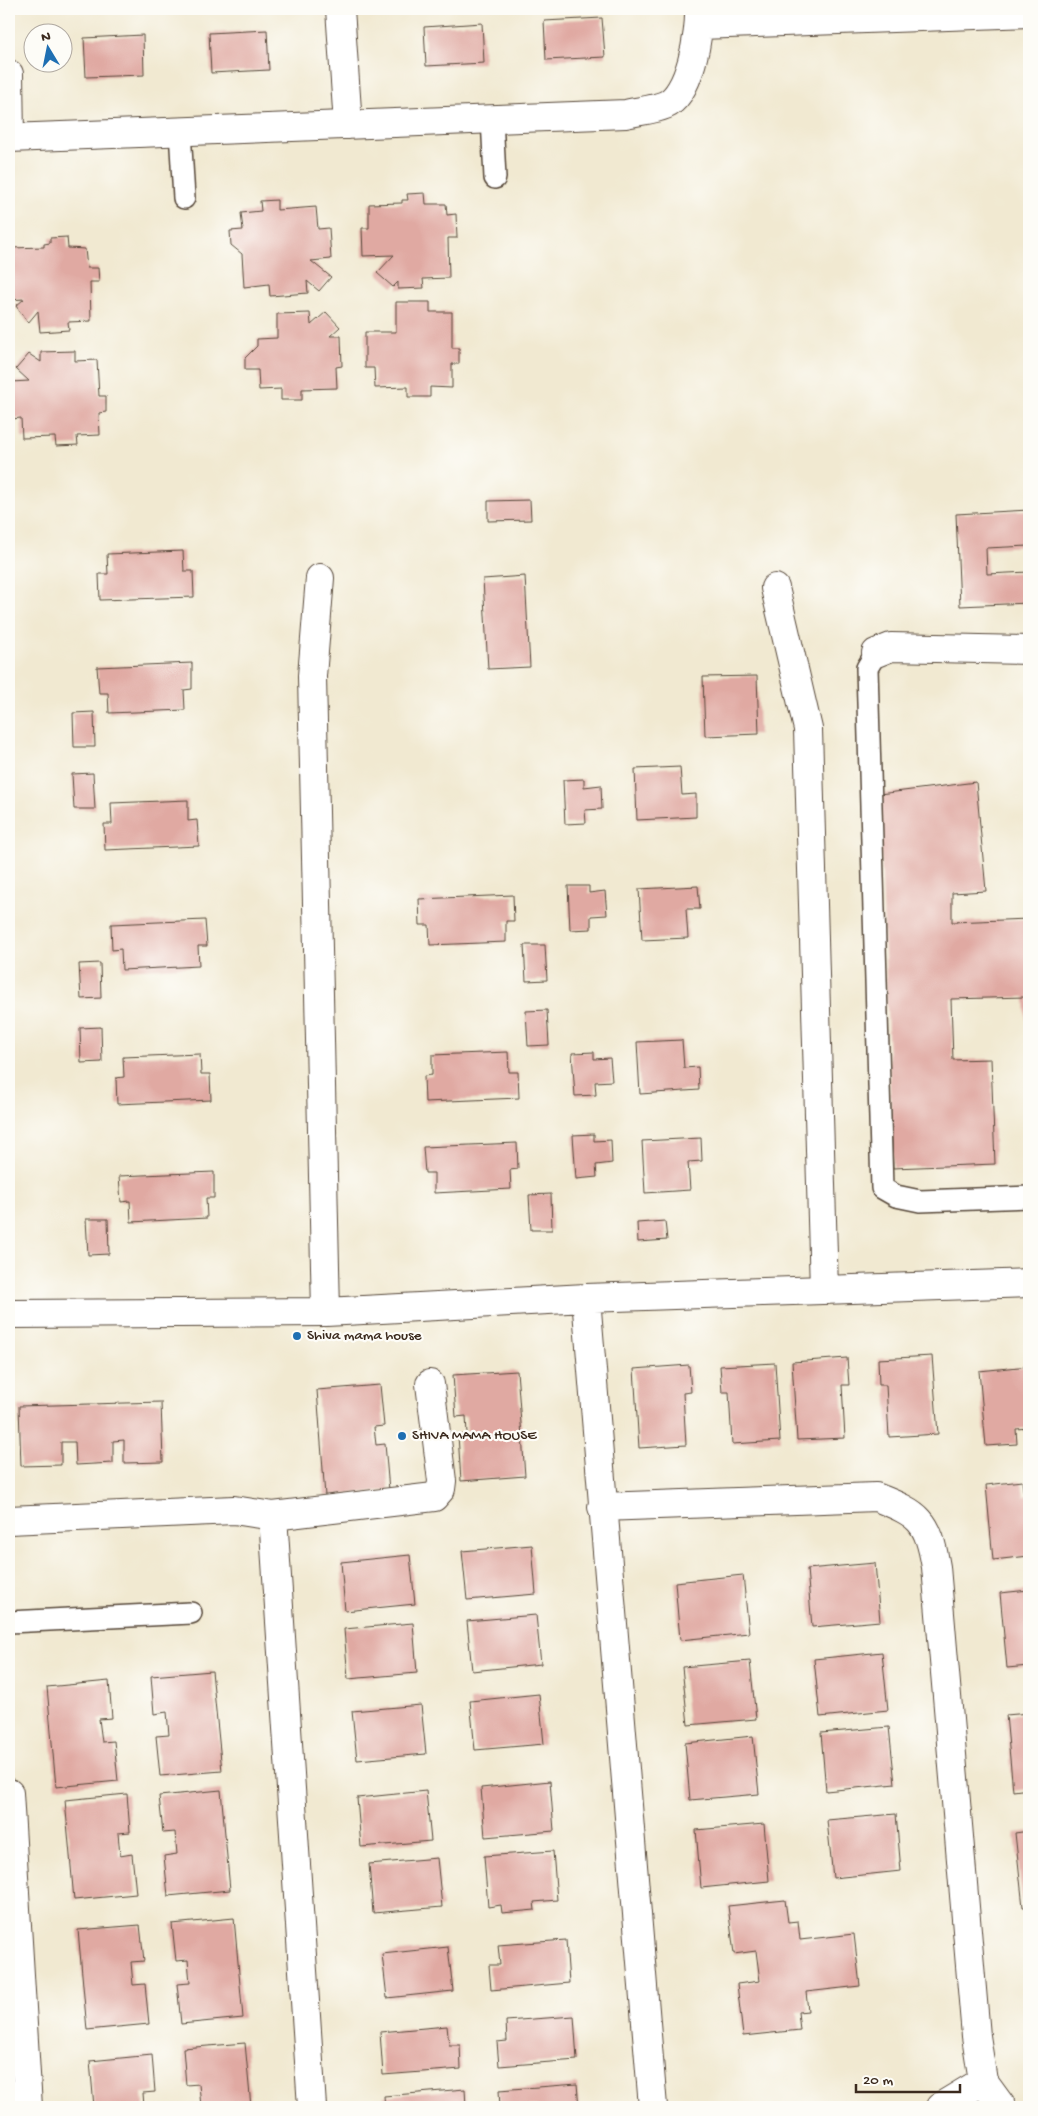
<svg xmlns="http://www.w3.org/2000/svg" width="1038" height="2116" font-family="'Gochi Hand',sans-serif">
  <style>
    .building { fill: #e0a9a2 }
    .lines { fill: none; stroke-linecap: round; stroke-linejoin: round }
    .lane-casing { stroke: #564739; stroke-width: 24 }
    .street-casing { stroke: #564739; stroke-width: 30 }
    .lane { stroke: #fff; stroke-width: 21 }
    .street { stroke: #fff; stroke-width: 28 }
    .poi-dot { fill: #1f6fb2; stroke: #fdfcf7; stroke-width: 2 }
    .labels { text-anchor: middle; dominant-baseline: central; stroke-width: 4.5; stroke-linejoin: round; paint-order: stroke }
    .poi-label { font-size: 15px; fill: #3b2a1e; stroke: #fdfcf7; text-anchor: start }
  </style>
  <rect width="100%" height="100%" fill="#fdfcf7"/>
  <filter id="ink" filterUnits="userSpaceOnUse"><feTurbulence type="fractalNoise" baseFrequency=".02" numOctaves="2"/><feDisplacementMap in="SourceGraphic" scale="10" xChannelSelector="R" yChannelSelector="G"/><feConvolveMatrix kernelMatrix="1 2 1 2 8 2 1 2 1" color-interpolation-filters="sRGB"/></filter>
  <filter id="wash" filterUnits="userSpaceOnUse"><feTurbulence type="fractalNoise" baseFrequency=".0096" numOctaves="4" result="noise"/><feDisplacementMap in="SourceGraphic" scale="20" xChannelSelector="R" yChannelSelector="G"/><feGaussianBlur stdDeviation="1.12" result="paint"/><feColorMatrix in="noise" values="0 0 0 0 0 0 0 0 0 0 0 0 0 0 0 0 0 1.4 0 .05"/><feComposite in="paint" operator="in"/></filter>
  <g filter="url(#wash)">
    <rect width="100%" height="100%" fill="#f1e9d1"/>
    <g id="blocks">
      <path class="building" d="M 602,18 L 605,57 L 546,60 L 544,21 Z
        M 482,23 L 484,63 L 426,66 L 424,27 Z
        M 267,30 L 269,70 L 211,73 L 209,33 Z
        M 143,35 L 144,75 L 86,77 L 84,38 Z
        M 425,193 L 426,204 L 446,204 L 447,215 L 456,214 L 457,238 L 448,238 L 449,278 L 423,279 L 424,288 L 398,289 L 398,282 L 393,287 L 377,273 L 394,255 L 363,256 L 362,228 L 369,228 L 369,204 L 402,203 L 402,200 L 408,200 L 407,194 Z
        M 277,200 L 277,210 L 316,207 L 318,229 L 329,228 L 331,259 L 311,261 L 331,277 L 319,291 L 307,281 L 308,293 L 270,296 L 269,284 L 244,287 L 242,254 L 231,245 L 230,231 L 243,230 L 241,213 L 261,211 L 260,201 Z
        M 67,237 L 68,248 L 85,249 L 87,268 L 98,268 L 99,282 L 90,282 L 91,321 L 68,322 L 69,330 L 40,332 L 38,311 L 28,323 L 16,306 L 24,299 L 9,300 L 9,271 L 12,271 L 11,248 L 44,247 L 44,244 L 50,243 L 50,238 Z
        M 396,302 L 430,302 L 430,312 L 452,312 L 452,348 L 459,348 L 459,364 L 452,364 L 452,388 L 430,387 L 430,397 L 408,397 L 408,387 L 375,388 L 374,368 L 365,368 L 365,332 L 396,332 Z
        M 326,312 L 340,327 L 330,336 L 341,336 L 342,366 L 336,367 L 337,388 L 302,389 L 302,400 L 281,400 L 281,389 L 259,390 L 258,370 L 245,370 L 245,358 L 257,346 L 257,339 L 277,338 L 277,314 L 310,313 L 311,325 Z
        M 75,351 L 75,361 L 97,360 L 99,396 L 106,396 L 106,412 L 99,413 L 100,435 L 77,436 L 78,445 L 56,446 L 55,437 L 22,438 L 21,418 L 12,419 L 11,382 L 29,381 L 16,369 L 29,354 L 41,362 L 41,352 Z
        M 530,500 L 531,520 L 488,521 L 488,501 Z
        M 1029,510 L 1029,546 L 986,548 L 987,574 L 1029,572 L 1029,603 L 960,606 L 956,514 Z
        M 183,551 L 184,571 L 193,571 L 194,597 L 100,600 L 99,574 L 108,574 L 107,554 Z
        M 525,576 L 530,667 L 488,669 L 483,579 Z
        M 192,663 L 192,689 L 184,690 L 185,710 L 109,713 L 108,693 L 99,693 L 97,667 Z
        M 757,676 L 759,734 L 705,736 L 703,677 Z
        M 94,712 L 95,747 L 74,747 L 73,713 Z
        M 680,767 L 682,795 L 696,794 L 696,817 L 637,820 L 635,769 Z
        M 93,773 L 95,809 L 74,809 L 72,774 Z
        M 584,779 L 584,787 L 601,785 L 602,809 L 585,810 L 586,823 L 565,824 L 563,780 Z
        M 976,782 L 986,891 L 952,893 L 952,922 L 1029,919 L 1029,1020 L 1026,1020 L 1025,997 L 951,999 L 953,1060 L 991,1059 L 995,1164 L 893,1168 L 879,794 Z
        M 188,800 L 188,821 L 197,820 L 199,846 L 105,850 L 104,824 L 112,824 L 111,803 Z
        M 568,886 L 589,886 L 589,893 L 605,891 L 607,915 L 591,916 L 591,929 L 570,930 Z
        M 698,886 L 700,909 L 686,909 L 688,938 L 642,940 L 639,889 Z
        M 513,895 L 514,921 L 506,921 L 506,942 L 430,945 L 429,925 L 420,925 L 419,899 Z
        M 205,920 L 207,946 L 198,946 L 199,966 L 122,970 L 121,949 L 112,950 L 111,924 Z
        M 524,945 L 545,945 L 547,980 L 526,981 Z
        M 100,963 L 101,998 L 81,999 L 79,964 Z
        M 547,1010 L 549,1045 L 528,1046 L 526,1011 Z
        M 101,1027 L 102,1062 L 81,1063 L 80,1028 Z
        M 682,1040 L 684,1068 L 698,1067 L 699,1090 L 640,1094 L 637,1042 Z
        M 508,1052 L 509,1072 L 518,1072 L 519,1098 L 425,1102 L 424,1076 L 432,1075 L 432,1055 Z
        M 594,1052 L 594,1059 L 610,1058 L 612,1081 L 595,1082 L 596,1095 L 575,1096 L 572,1053 Z
        M 200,1054 L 201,1074 L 210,1074 L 211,1100 L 117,1104 L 116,1078 L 124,1077 L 123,1057 Z
        M 594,1134 L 594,1141 L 611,1140 L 612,1163 L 596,1165 L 597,1177 L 576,1179 L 573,1135 Z
        M 701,1138 L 702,1161 L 688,1162 L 690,1190 L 645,1193 L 642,1141 Z
        M 517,1143 L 518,1169 L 510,1170 L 511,1189 L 434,1193 L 434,1173 L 425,1173 L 423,1147 Z
        M 214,1172 L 214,1198 L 206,1198 L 207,1218 L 131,1222 L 130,1201 L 121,1202 L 119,1176 Z
        M 551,1194 L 552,1230 L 531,1230 L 529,1195 Z
        M 86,1219 L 108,1219 L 109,1254 L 88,1255 Z
        M 665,1221 L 667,1240 L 638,1242 L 637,1223 Z
        M 932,1356 L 938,1434 L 889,1437 L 886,1385 L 879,1385 L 878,1359 Z
        M 847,1358 L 849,1385 L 842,1385 L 845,1438 L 797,1440 L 792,1362 Z
        M 775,1363 L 780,1441 L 732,1444 L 729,1392 L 722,1392 L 720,1366 Z
        M 689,1365 L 691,1392 L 683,1393 L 686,1445 L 639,1448 L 634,1369 Z
        M 1029,1366 L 1029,1428 L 1016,1429 L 1017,1444 L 986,1446 L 979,1371 Z
        M 517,1371 L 525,1476 L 461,1481 L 458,1435 L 467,1434 L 466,1416 L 456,1417 L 453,1375 Z
        M 380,1385 L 384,1426 L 374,1427 L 376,1445 L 385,1444 L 389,1490 L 325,1496 L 317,1390 Z
        M 161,1402 L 163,1462 L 124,1463 L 124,1440 L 113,1441 L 113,1463 L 76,1465 L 75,1442 L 61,1442 L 61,1465 L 21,1466 L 19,1406 Z
        M 1022,1481 L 1024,1496 L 1029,1495 L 1029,1556 L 993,1560 L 986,1485 Z
        M 532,1545 L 536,1594 L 467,1600 L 462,1551 Z
        M 410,1555 L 415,1604 L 345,1611 L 341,1562 Z
        M 875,1563 L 880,1621 L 812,1627 L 807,1569 Z
        M 743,1575 L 749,1633 L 680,1640 L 675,1582 Z
        M 1029,1590 L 1029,1666 L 1007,1668 L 1000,1593 Z
        M 536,1615 L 541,1664 L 472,1671 L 467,1621 Z
        M 413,1623 L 417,1673 L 348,1679 L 344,1629 Z
        M 882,1652 L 888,1710 L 820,1717 L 814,1659 Z
        M 750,1661 L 756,1719 L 688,1725 L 682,1667 Z
        M 212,1671 L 222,1771 L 160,1776 L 156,1736 L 169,1735 L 167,1712 L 154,1714 L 151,1676 Z
        M 109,1681 L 112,1718 L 99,1719 L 102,1742 L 114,1741 L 118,1781 L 56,1787 L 47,1687 Z
        M 539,1694 L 544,1744 L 475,1750 L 470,1701 Z
        M 421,1705 L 426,1754 L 357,1760 L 352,1711 Z
        M 1029,1713 L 1029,1789 L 1013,1791 L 1006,1715 Z
        M 889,1727 L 895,1784 L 826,1791 L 821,1733 Z
        M 753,1736 L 759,1794 L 690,1800 L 685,1743 Z
        M 550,1781 L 554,1831 L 485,1837 L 481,1788 Z
        M 221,1790 L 230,1890 L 168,1896 L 164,1856 L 177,1854 L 175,1832 L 163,1833 L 159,1796 Z
        M 426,1791 L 431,1841 L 361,1847 L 357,1798 Z
        M 127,1794 L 130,1832 L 118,1833 L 120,1856 L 132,1854 L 136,1894 L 74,1900 L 65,1800 Z
        M 896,1814 L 901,1871 L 833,1878 L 827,1820 Z
        M 764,1824 L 769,1881 L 701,1888 L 696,1830 Z
        M 1029,1831 L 1029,1907 L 1023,1907 L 1015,1833 Z
        M 553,1851 L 557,1900 L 534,1902 L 535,1910 L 502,1913 L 501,1905 L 488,1907 L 484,1856 Z
        M 437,1858 L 442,1907 L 373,1913 L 369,1864 Z
        M 785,1900 L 788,1922 L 798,1921 L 800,1940 L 854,1934 L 860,1986 L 806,1992 L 808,2011 L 798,2012 L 800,2030 L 743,2036 L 737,1984 L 760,1981 L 756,1951 L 734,1954 L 728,1906 Z
        M 234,1918 L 243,2018 L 181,2024 L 177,1984 L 190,1983 L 188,1960 L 176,1961 L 172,1924 Z
        M 140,1925 L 144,1961 L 131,1962 L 133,1985 L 145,1984 L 149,2024 L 87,2030 L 78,1930 Z
        M 566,1940 L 569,1983 L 491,1990 L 489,1965 L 500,1965 L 498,1945 Z
        M 448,1947 L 453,1991 L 387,1998 L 382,1954 Z
        M 574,2016 L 577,2060 L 499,2066 L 497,2042 L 507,2041 L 506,2021 Z
        M 447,2026 L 449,2045 L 460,2045 L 461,2069 L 383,2075 L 380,2032 Z
        M 245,2043 L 251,2107 L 201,2107 L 199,2084 L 186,2085 L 183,2048 Z
        M 152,2055 L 155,2092 L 143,2093 L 144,2107 L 94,2107 L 90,2061 Z
        M 577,2084 L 579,2107 L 500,2107 L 499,2090 Z
        M 465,2089 L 466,2107 L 385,2107 L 384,2096 Z"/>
    </g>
  </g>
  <g filter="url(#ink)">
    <use href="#blocks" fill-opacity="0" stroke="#564739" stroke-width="1"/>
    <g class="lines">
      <defs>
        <path id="lane" d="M 492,118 L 495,178
          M 180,131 L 184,198
          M 876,653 L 867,668 L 882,1188 L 896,1196 L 920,1201 L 1029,1197
          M 9,1622 L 191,1613"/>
        <path id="street" d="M 340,9 L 348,125
          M 700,25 L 1029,13
          M 9,74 L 10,138
          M 9,138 L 626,114 C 638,111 653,110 665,105 C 690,95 700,33 699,9
          M 320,578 L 312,676 L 326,1312
          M 775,588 L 808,729 L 824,1290
          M 876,653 L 891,647 L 1029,650
          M 586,1298 L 653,2107
          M 9,1314 L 326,1312 L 586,1298 L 1029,1283
          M 602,1507 L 876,1497 C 920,1514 928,1520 936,1567 L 976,2036 L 983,2081 L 1002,2107
          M 273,1516 L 434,1497 L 441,1489 L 442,1481 L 430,1384
          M 9,1520 L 234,1510 L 273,1516 L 312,2107
          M 9,1793 L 28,2107
          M 940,2107 L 983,2081"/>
      </defs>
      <use href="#lane" class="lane-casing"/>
      <use href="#street" class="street-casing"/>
      <use href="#lane" class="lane"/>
      <use href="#street" class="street"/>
    </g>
  </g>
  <g class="poi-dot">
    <circle cx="297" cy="1336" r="5"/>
    <circle cx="402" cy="1436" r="5"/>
  </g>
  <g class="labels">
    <g class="poi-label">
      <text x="307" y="1336">Shiva mama house</text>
      <text x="412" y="1436">SHIVA MAMA HOUSE</text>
    </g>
  </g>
  <rect width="1038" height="2116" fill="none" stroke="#fdfcf7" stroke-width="30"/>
  <g transform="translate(48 48) rotate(350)"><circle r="24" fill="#fdfcf7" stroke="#afa8a0"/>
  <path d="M0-4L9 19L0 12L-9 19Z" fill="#1f6fb2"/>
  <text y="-8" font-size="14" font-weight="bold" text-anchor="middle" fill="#3b2a1e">N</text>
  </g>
  <path d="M856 2084v8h104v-8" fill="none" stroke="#3b2a1e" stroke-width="2.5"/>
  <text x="863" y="2084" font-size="15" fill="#3b2a1e" stroke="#fdfcf7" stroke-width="4" paint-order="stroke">20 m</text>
</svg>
